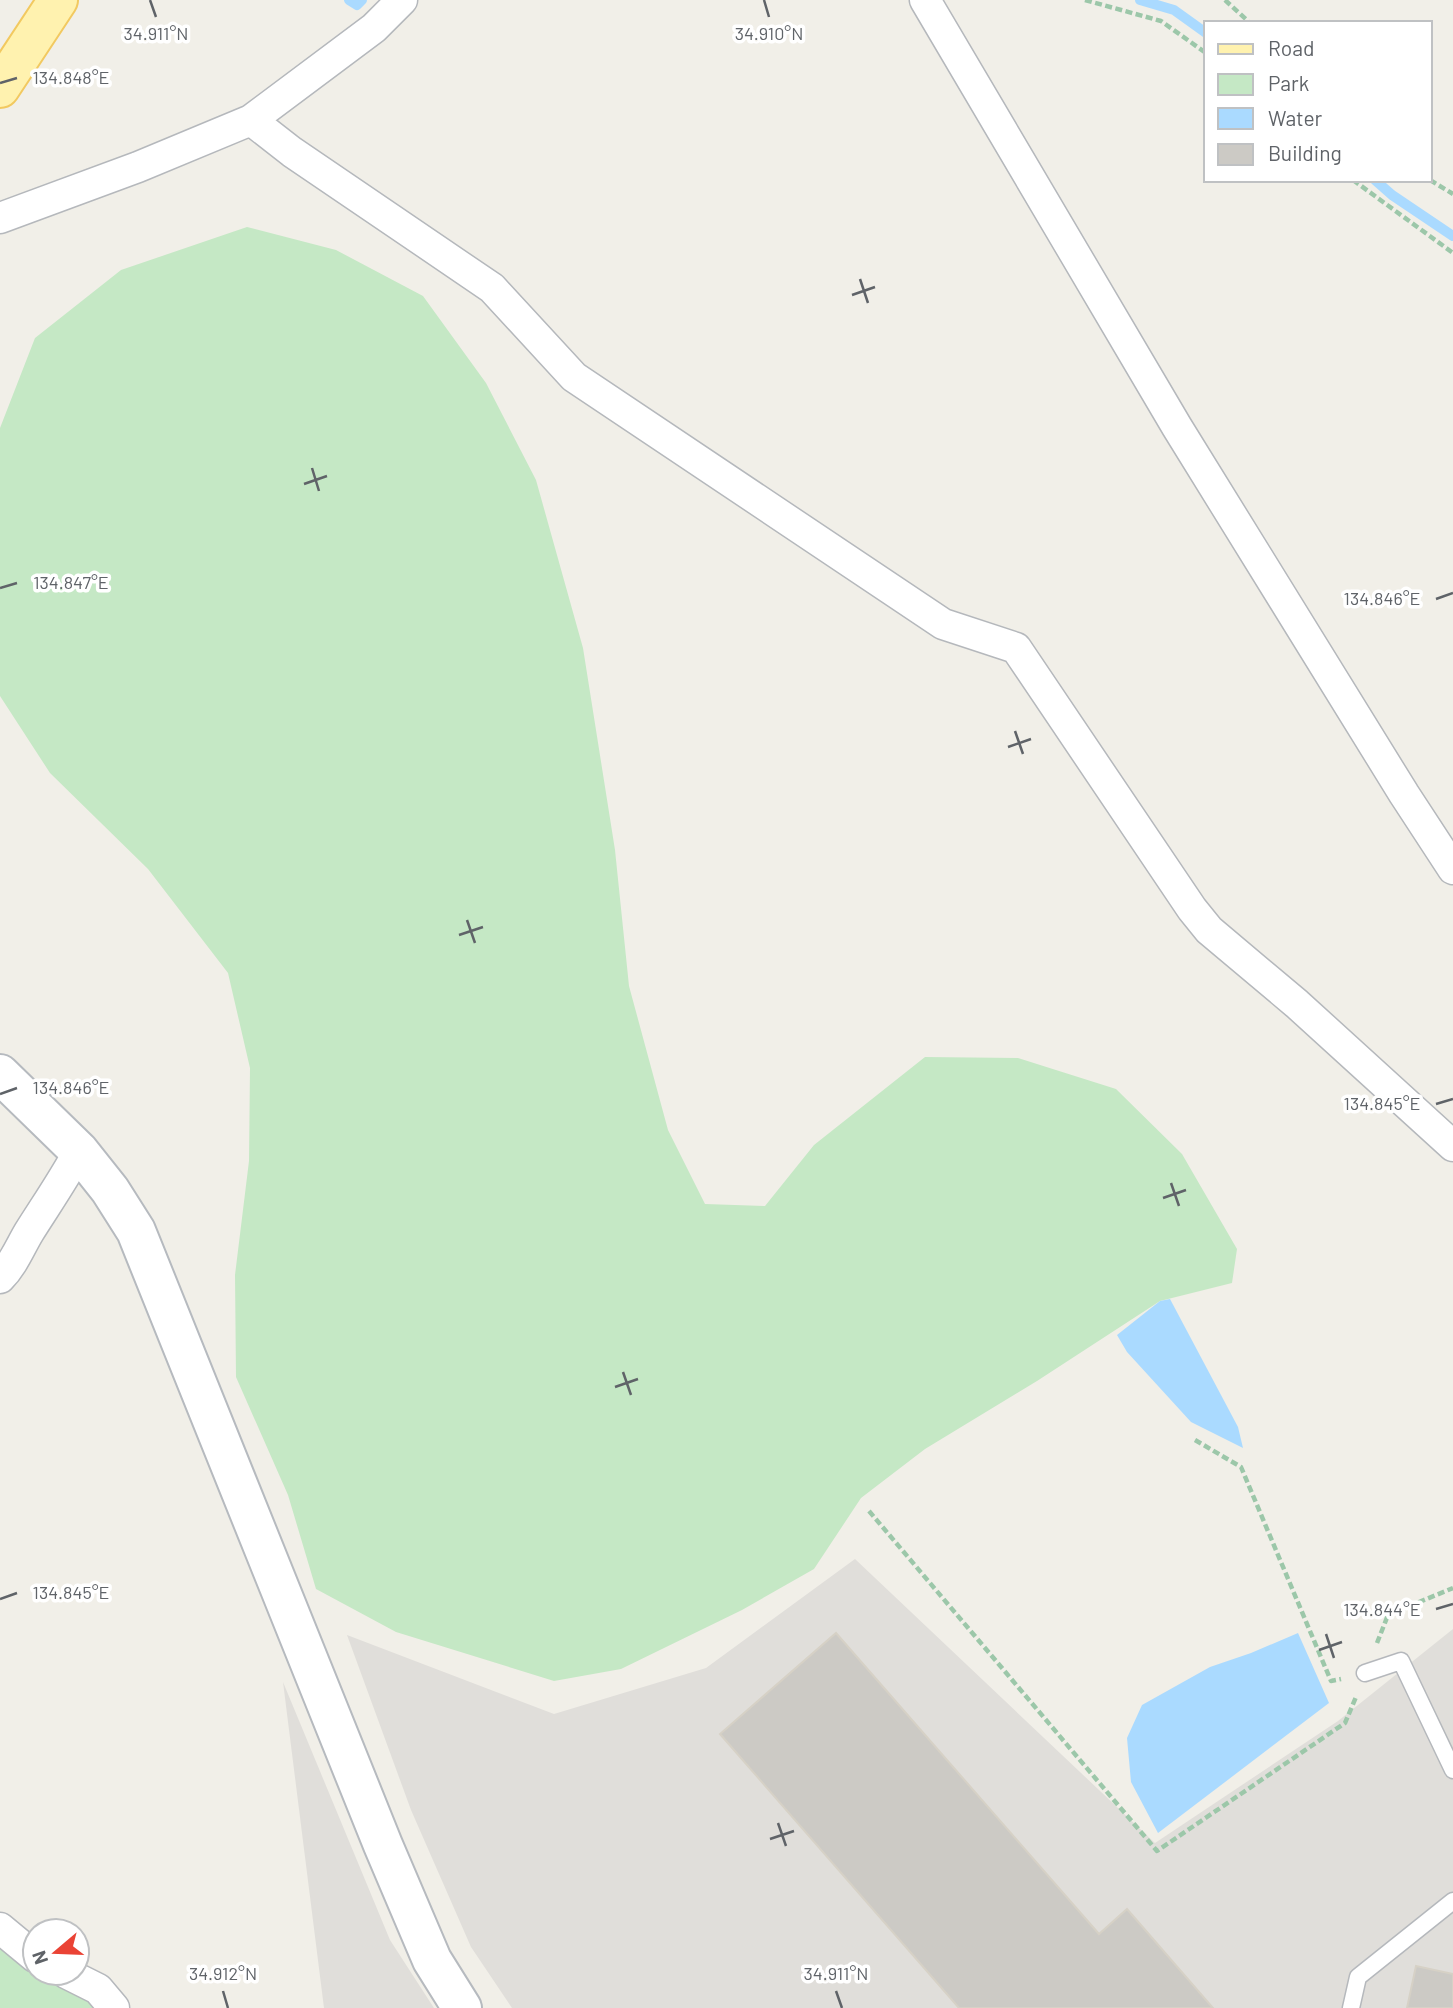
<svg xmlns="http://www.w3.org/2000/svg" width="1453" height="2008" font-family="Barlow,sans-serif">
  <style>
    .industrial { fill: #e0deda }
    .green { fill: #c5e8c5 }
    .water { fill: #aadaff }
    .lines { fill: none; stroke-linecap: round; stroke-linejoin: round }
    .stream { stroke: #aadaff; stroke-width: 10 }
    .building { fill: #cccac5; stroke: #d6d1c6; stroke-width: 2 }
    .lane-casing { stroke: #b5b8bc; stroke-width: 19 }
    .street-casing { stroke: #b5b8bc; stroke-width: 33 }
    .secondary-casing { stroke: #b6babf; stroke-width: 42 }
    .primary-casing { stroke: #f2c960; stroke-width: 42 }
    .path { stroke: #9cc7a9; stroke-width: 4.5; stroke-dasharray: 7 3.5; stroke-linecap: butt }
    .lane { stroke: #fff; stroke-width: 16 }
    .street { stroke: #fff; stroke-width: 30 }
    .secondary { stroke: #fff; stroke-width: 38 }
    .primary { stroke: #fff2af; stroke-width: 38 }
    .ticks { fill: none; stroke: #5f6368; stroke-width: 2.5 }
    .ticks-label { font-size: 18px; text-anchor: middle; fill: #5f6368; stroke: #fff; stroke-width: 7; stroke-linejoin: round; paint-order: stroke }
  </style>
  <rect width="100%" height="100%" fill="#f1efe8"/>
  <path class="industrial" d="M 855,1559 L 1155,1843 L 1338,1721 L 1453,1629 L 1453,2008 L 512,2008 L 471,1947 L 411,1810 L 347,1635 L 554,1714 L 706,1668 Z
    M 283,1682 L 390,1940 L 434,2008 L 324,2008 Z"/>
  <path class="green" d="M 247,227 L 336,250 L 423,296 L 486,383 L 536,480 L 583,648 L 615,850 L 629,986 L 668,1130 L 705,1204 L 765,1206 L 814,1145 L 925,1057 L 1018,1058 L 1116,1089 L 1182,1154 L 1237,1249 L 1232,1283 L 1160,1301 L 1037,1381 L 925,1449 L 861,1498 L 814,1569 L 742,1610 L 621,1669 L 554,1681 L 396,1632 L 316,1589 L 288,1495 L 236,1377 L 235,1275 L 249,1161 L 250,1068 L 228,973 L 148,869 L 50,773 L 0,696 L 0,428 L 35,338 L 121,270 Z
    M 0,1944 L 32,1973 L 81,1993 L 94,2008 L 0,2008 Z"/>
  <path class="water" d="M 1170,1299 L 1238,1427 L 1243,1448 L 1191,1422 L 1127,1352 L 1117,1335 L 1160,1301 Z
    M 1298,1633 L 1329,1703 L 1158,1833 L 1131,1782 L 1127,1738 L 1142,1705 L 1210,1667 L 1251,1653 Z"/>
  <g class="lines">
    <path class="stream" d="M 349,0 L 357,5 L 362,0
      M 1140,0 L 1174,10 L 1206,33
      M 1375,180 L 1392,195 L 1453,236"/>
  </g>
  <path class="building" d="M 836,1633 L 1099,1934 L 1127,1909 L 1213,2008 L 959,2008 L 720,1734 Z
    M 1416,1966 L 1453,1974 L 1453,2008 L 1407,2008 Z"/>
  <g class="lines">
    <defs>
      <path id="lane" d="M 1365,1673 L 1401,1661 L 1453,1770
        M 1351,2008 L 1358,1977 L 1453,1901"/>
      <path id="street" d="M 925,0 L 1177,427 L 1404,794 L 1453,869
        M 251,120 L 292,152 L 492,288 L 574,377 L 943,624 L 1016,648 L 1192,909 L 1209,930 L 1297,1004 L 1453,1146
        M 0,218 L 138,167 L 251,120 L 374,28 L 402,0
        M 0,1278 C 13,1265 20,1247 29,1232 C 46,1205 64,1179 79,1151
        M 0,1928 L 35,1957
        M 66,1973 L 98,1989 L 114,2008"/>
      <path id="secondary" d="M 0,1074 L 79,1151 L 110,1190 L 136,1231 L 383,1845 L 432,1960 L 462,2008"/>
      <path id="primary" d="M 0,88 L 58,0"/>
    </defs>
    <use href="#lane" class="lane-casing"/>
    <use href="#street" class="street-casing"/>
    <use href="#secondary" class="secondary-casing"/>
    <use href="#primary" class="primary-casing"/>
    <path class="path" d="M 1085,0 L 1161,21 L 1206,53
      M 1225,0 L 1250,23
      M 1353,180 L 1453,253
      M 1430,180 L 1453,194
      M 1195,1440 L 1241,1467 L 1331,1681 L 1341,1679
      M 869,1511 L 1157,1851 L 1345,1723 L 1356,1697
      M 1377,1643 L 1388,1615 L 1453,1588"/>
    <use href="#lane" class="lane"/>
    <use href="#street" class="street"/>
    <use href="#secondary" class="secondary"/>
    <use href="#primary" class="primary"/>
  </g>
  <path class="ticks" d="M 150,0 L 156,17M 764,0 L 769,17M 0,83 L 17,78M 860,279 L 868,303M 852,295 L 875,287M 312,468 L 319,491M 304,484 L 327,476M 0,588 L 17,583M 1436,599 L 1453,593M 1015,731 L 1023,754M 1008,747 L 1031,739M 467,920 L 475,943M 459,935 L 483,927M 0,1094 L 17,1088M 1436,1104 L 1453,1099M 1171,1183 L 1179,1206M 1163,1198 L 1186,1190M 623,1372 L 631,1395M 615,1387 L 638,1379M 0,1599 L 17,1593M 1436,1609 L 1453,1604M 1326,1634 L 1334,1658M 1319,1650 L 1342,1642M 778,1823 L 786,1846M 770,1839 L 794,1831M 223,1991 L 228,2008M 836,1991 L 842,2008"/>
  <g class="ticks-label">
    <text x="156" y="40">34.911°N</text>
    <text x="769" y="40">34.910°N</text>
    <text x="71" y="84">134.848°E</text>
    <text x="71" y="589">134.847°E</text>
    <text x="1382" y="605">134.846°E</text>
    <text x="71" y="1094">134.846°E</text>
    <text x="1382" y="1110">134.845°E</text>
    <text x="71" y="1599">134.845°E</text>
    <text x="1382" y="1616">134.844°E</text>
    <text x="223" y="1980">34.912°N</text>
    <text x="836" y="1980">34.911°N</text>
  </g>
  <rect x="1204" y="21" width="228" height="161" fill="#ffffff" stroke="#bfc1c3" stroke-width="2"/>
  <rect x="1218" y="44" width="35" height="10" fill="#fff2af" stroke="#bfc1c3" stroke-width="2"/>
  <text x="1268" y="56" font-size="21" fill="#5f6368">Road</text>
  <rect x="1218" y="74" width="35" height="21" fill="#c5e8c5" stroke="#bfc1c3" stroke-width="2"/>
  <text x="1268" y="91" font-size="21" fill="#5f6368">Park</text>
  <rect x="1218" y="108" width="35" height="21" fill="#aadaff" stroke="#bfc1c3" stroke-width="2"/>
  <text x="1268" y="126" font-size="21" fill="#5f6368">Water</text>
  <rect x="1218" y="144" width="35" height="21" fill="#cccac5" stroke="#bfc1c3" stroke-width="2"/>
  <text x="1268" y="161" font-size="21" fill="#5f6368">Building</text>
  <g transform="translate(56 1952) rotate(251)"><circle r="33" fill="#ffffff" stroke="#bfc1c3" stroke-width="2"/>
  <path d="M0-5L12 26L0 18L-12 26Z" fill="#ea4335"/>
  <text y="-10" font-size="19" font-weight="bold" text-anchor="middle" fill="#5f6368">N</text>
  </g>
</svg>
